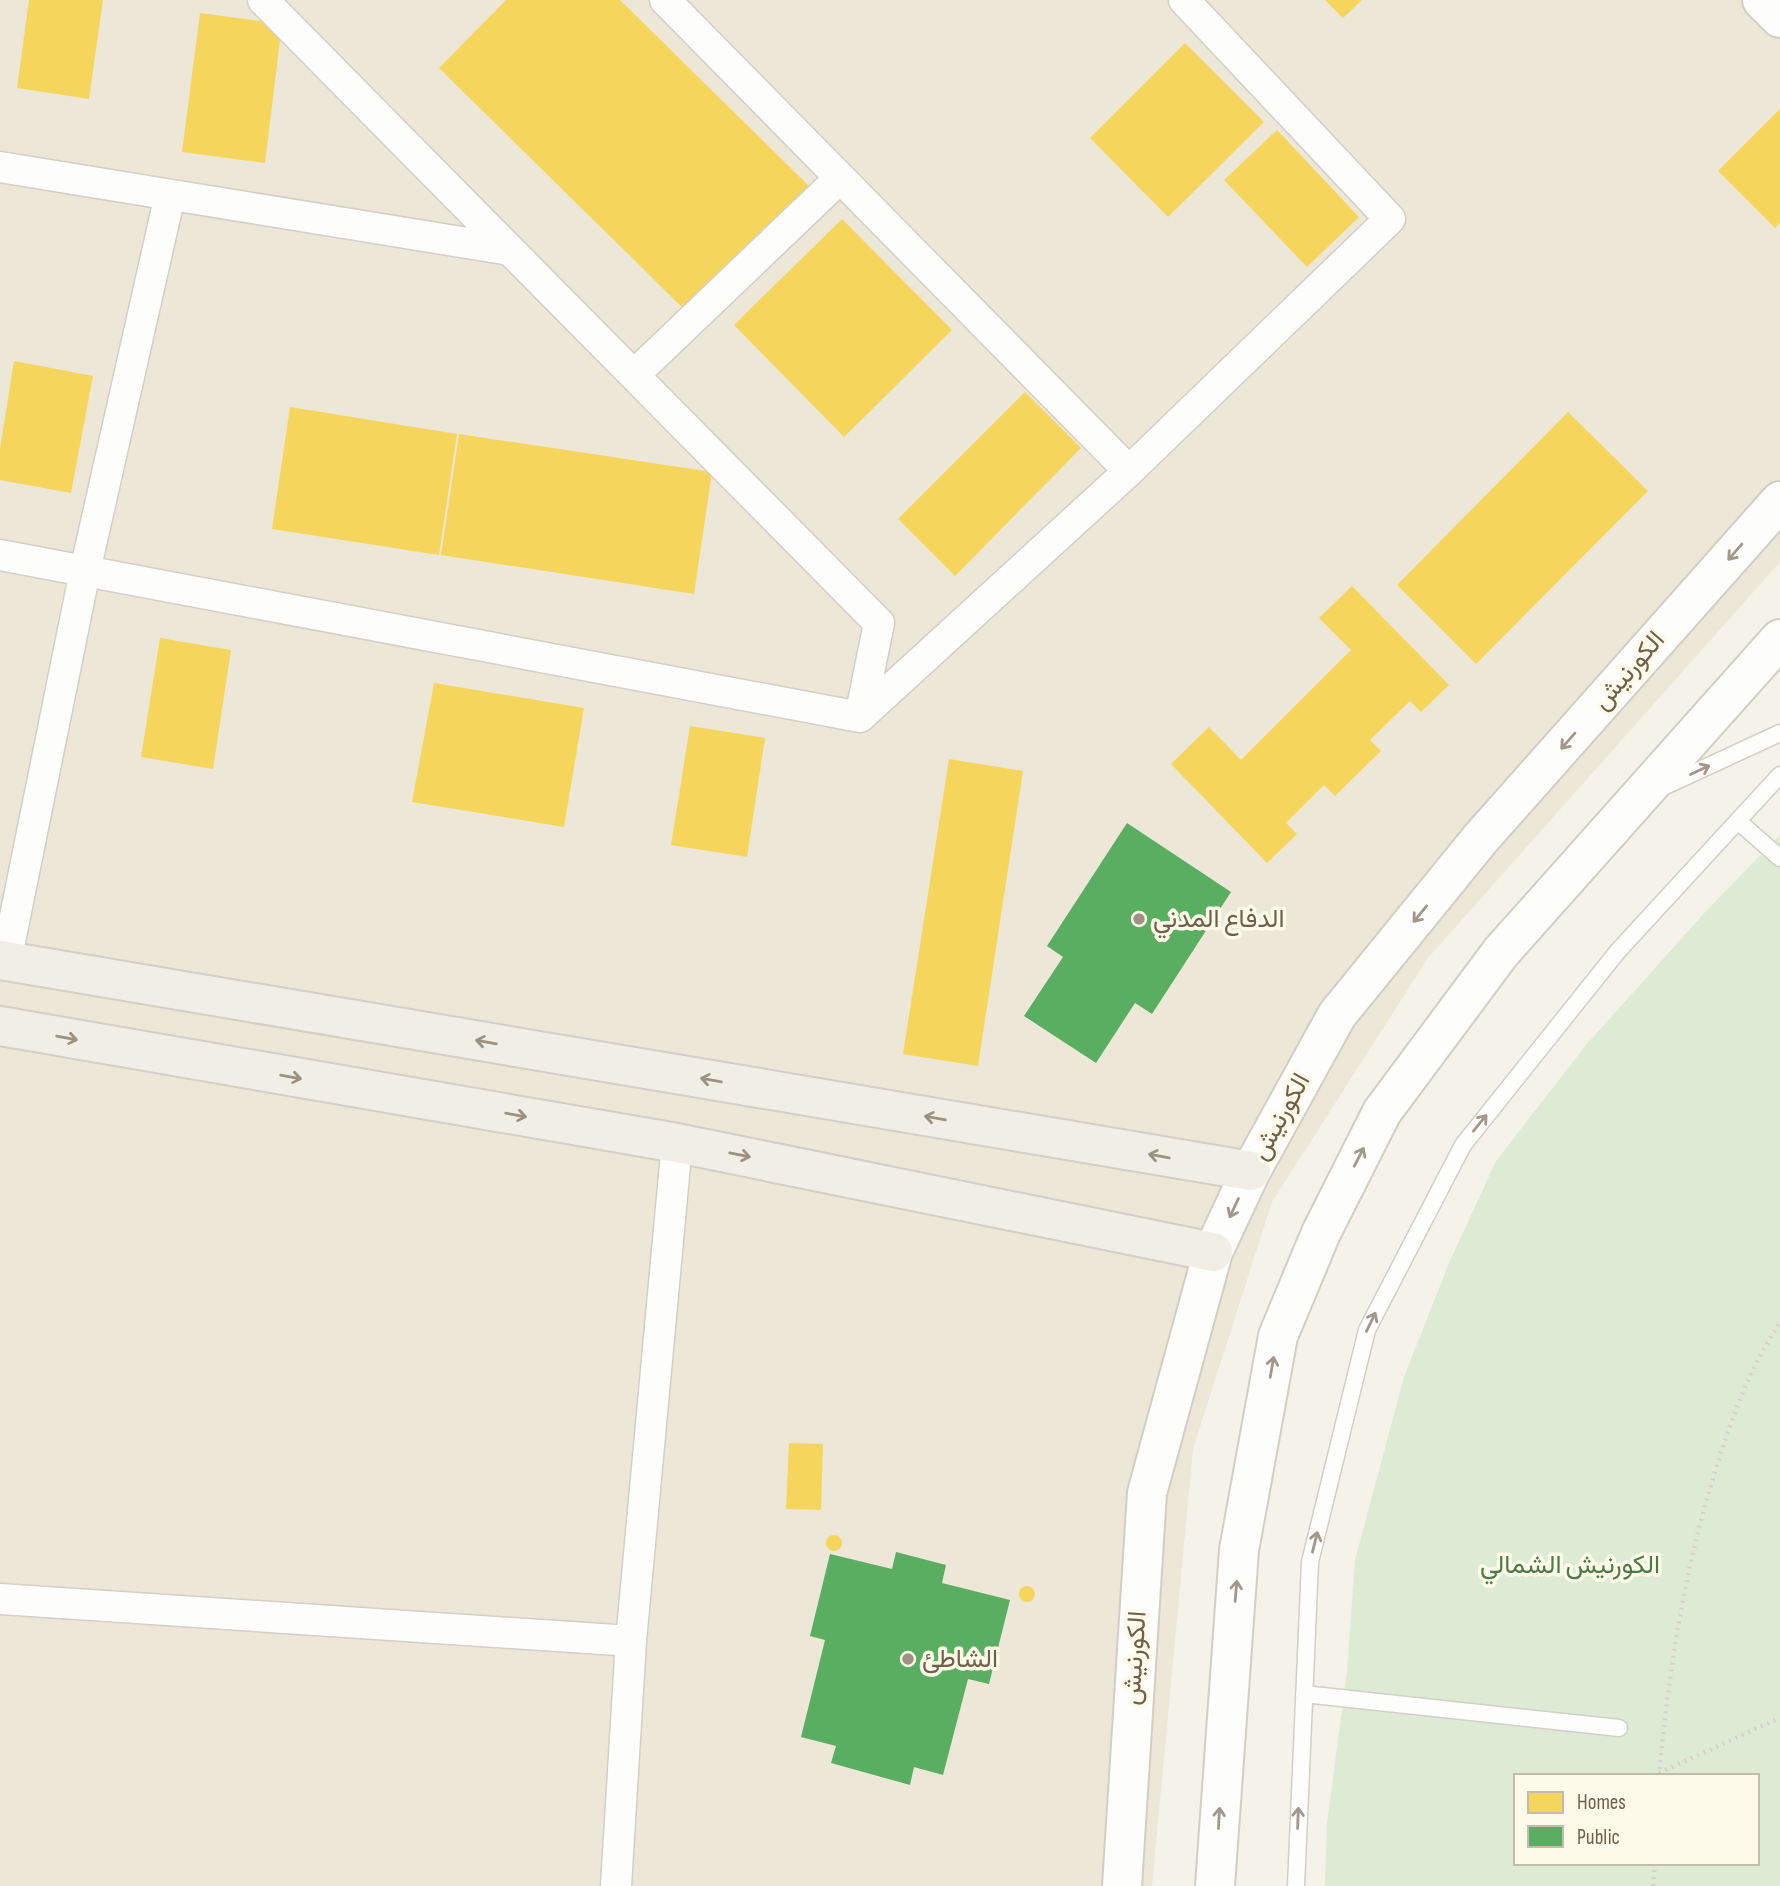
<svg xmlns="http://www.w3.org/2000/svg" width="1780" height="1886" font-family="'Sofia Sans Condensed',Vazirmatn,sans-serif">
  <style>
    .residential { fill: #ede7d7 }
    .green { fill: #ddebd5; fill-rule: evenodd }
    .homes { fill: #f6d55c }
    .public { fill: #5aae61 }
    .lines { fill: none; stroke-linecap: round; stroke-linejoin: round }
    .service-casing { stroke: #d3cfc7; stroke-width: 19 }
    .minor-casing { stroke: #d3cfc7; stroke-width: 33 }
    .secondary-casing { stroke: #d2cec4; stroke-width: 42 }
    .primary-casing { stroke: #d3cec6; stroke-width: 42 }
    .path { stroke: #d6d1ca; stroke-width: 4.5; stroke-dasharray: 2 5; stroke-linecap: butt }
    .service { stroke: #fdfdfc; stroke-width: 16 }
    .minor { stroke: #fdfdfc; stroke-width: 30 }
    .secondary { stroke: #fdfdfc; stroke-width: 38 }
    .primary { stroke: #f1efe5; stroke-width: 38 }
    .oneway { stroke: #a1978a }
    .oneway2 { stroke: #9c9282 }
    .poi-dot { fill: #9e9383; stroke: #fdfaea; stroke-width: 2.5 }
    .labels { text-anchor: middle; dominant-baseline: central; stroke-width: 7; stroke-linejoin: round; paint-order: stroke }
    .street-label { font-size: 26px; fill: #6f604c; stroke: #fdfaea }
    .poi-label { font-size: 26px; fill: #6f604c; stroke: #fdfaea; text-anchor: start }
    .park-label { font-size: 26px; fill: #4c7a49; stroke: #fdfaea }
  </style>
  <rect width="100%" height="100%" fill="#f4f2e9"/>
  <path class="residential" d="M 0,0 L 1780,0 L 1780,562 L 1428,958 L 1272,1202 L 1193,1449 L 1152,1886 L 0,1886 Z"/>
  <path class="green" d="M 1780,835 L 1780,1886 L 1325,1886 L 1327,1823 L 1347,1672 L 1355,1560 L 1404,1377 L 1449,1263 L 1496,1161 L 1586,1045 L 1708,909 ZM 1516,1776 L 1757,1776 L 1757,1863 L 1516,1863 Z"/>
  <path class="homes" d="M 29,0 L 103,0 L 89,99 L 17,88 Z
    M 506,0 L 620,0 L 812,189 L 689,314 L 439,68 Z
    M 1325,0 L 1362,0 L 1343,18 Z
    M 200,13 L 282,24 L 265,163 L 182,152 Z
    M 1185,43 L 1264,122 L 1168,217 L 1090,138 Z
    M 1780,109 L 1780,223 L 1775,228 L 1718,171 Z
    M 1277,130 L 1359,217 L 1307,267 L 1224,180 Z
    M 842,219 L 952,330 L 844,437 L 734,325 Z
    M 14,361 L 93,376 L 71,493 L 0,480 L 0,449 Z
    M 1025,392 L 1081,448 L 955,576 L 898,519 Z
    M 290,407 L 457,434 L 439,555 L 272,529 Z
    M 1568,412 L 1648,491 L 1476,664 L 1397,585 Z
    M 459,434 L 712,472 L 694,594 L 441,555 Z
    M 1352,586 L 1449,685 L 1421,712 L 1410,701 L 1370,740 L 1381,751 L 1335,796 L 1324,785 L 1286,823 L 1297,834 L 1267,863 L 1171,764 L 1209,727 L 1241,760 L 1351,650 L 1319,618 Z
    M 160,638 L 231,650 L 213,769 L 141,757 Z
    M 434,683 L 584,708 L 564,827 L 412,802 Z
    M 690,726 L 765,738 L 747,857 L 671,845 Z
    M 949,759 L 1023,771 L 978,1066 L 903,1054 Z
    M 789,1443 L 823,1444 L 821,1510 L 786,1509 Z
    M826 1543a8 8 0 1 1 16 0a8 8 0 1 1-16 0Z
    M1019 1594a8 8 0 1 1 16 0a8 8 0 1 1-16 0Z
    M864 1693a24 24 0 1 1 48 0a24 24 0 1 1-48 0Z"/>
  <path class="public" d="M 1127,823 L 1231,892 L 1152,1014 L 1135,1003 L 1096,1063 L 1024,1016 L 1063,957 L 1047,946 Z
    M 896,1552 L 946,1565 L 942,1583 L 1010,1600 L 989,1684 L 968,1679 L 943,1775 L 914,1767 L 910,1785 L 831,1763 L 836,1746 L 801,1737 L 825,1640 L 810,1636 L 830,1554 L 892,1569 Z"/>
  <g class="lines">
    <defs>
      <path id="service" d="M 1663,787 L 1780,733
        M 1739,822 L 1780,858
        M 1304,1694 L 1619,1728
        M 1296,1886 L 1310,1562 L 1367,1330 L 1463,1145 L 1618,951 L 1780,775"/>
      <path id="minor" d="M 263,0 L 510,250
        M 665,0 L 1129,471 L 1390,219 L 1184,0
        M 0,167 L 510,250 L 879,623 L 860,717 L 0,555
        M 634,375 L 839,179
        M 860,717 L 1129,471
        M 6,961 L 85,571 L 170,195
        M 0,1599 L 631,1641 L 677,1143
        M 616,1886 L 631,1641"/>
      <path id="secondary" d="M 1762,0 L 1780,18
        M 1122,1886 L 1147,1493 L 1213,1252 L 1251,1171 L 1337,1015 L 1481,838 L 1780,501
        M 1215,1886 L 1239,1550 L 1278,1336 L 1321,1233 L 1382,1112 L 1501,952 L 1780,639"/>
      <path id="primary" d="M 0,960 L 1251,1171
        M 0,1026 L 677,1143 L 1213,1252"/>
    </defs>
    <use href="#service" class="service-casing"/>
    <use href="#minor" class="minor-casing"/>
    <use href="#secondary" class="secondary-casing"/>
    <use href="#primary" class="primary-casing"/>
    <path class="path" d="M 1659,1773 L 1780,1718
      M 1659,1776 C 1669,1666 1686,1558 1721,1453 C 1735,1409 1753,1362 1780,1323
      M 1653,1886 L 1655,1863"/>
    <use href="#service" class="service"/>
    <use href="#minor" class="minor"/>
    <use href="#secondary" class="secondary"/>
    <use href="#primary" class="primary"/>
  </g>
  <defs><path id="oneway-shaft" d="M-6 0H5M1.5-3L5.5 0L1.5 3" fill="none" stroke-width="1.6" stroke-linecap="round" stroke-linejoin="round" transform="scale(1.75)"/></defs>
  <g class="oneway">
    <use href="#oneway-shaft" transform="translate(1735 552) rotate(131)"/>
    <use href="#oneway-shaft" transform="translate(1568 741) rotate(131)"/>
    <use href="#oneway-shaft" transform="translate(1700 770) rotate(-25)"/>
    <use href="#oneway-shaft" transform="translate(1420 914) rotate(129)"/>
    <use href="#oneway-shaft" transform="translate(1480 1123) rotate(-51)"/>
    <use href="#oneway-shaft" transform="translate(1359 1157) rotate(-63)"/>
    <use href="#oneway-shaft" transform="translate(1234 1208) rotate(115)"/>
    <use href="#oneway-shaft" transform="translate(1371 1322) rotate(-64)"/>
    <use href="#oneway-shaft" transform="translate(1272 1367) rotate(-80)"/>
    <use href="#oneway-shaft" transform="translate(1315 1542) rotate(-76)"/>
    <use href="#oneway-shaft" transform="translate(1236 1591) rotate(-85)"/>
    <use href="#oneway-shaft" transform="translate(1219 1818) rotate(-87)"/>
    <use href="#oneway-shaft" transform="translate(1298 1818) rotate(-88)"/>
  </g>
  <g class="oneway2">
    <use href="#oneway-shaft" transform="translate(67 1038) rotate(10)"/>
    <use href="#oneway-shaft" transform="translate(486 1042) rotate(-170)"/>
    <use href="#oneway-shaft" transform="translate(291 1077) rotate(10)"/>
    <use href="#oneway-shaft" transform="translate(711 1080) rotate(-170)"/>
    <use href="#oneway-shaft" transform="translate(516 1115) rotate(10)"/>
    <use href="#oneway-shaft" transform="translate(935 1118) rotate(-170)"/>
    <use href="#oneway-shaft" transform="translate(740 1155) rotate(11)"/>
    <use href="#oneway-shaft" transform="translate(1159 1156) rotate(-170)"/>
  </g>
  <g class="poi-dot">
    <circle cx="1139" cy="919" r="7"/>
    <circle cx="908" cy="1659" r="7"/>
  </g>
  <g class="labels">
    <g class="street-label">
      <text transform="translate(1629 671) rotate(-49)">الكورنيش</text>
      <text transform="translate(1281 1117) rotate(-61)">الكورنيش</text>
      <text transform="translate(1135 1658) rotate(-86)">الكورنيش</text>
    </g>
    <g class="poi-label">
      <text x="1153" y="919">الدفاع المدني</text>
      <text x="922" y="1659">الشاطئ</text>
    </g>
    <g class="park-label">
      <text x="1570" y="1565">الكورنيش الشمالي</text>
    </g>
  </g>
  <rect x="1514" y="1774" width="245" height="91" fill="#fdfaea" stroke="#c4bcab" stroke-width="2"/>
  <rect x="1528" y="1792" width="35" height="21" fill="#f6d55c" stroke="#c4bcab" stroke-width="2"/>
  <text x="1577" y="1809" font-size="21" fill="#6f604c">Homes</text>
  <rect x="1528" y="1826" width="35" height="21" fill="#5aae61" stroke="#c4bcab" stroke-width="2"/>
  <text x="1577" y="1844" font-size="21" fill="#6f604c">Public</text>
</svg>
